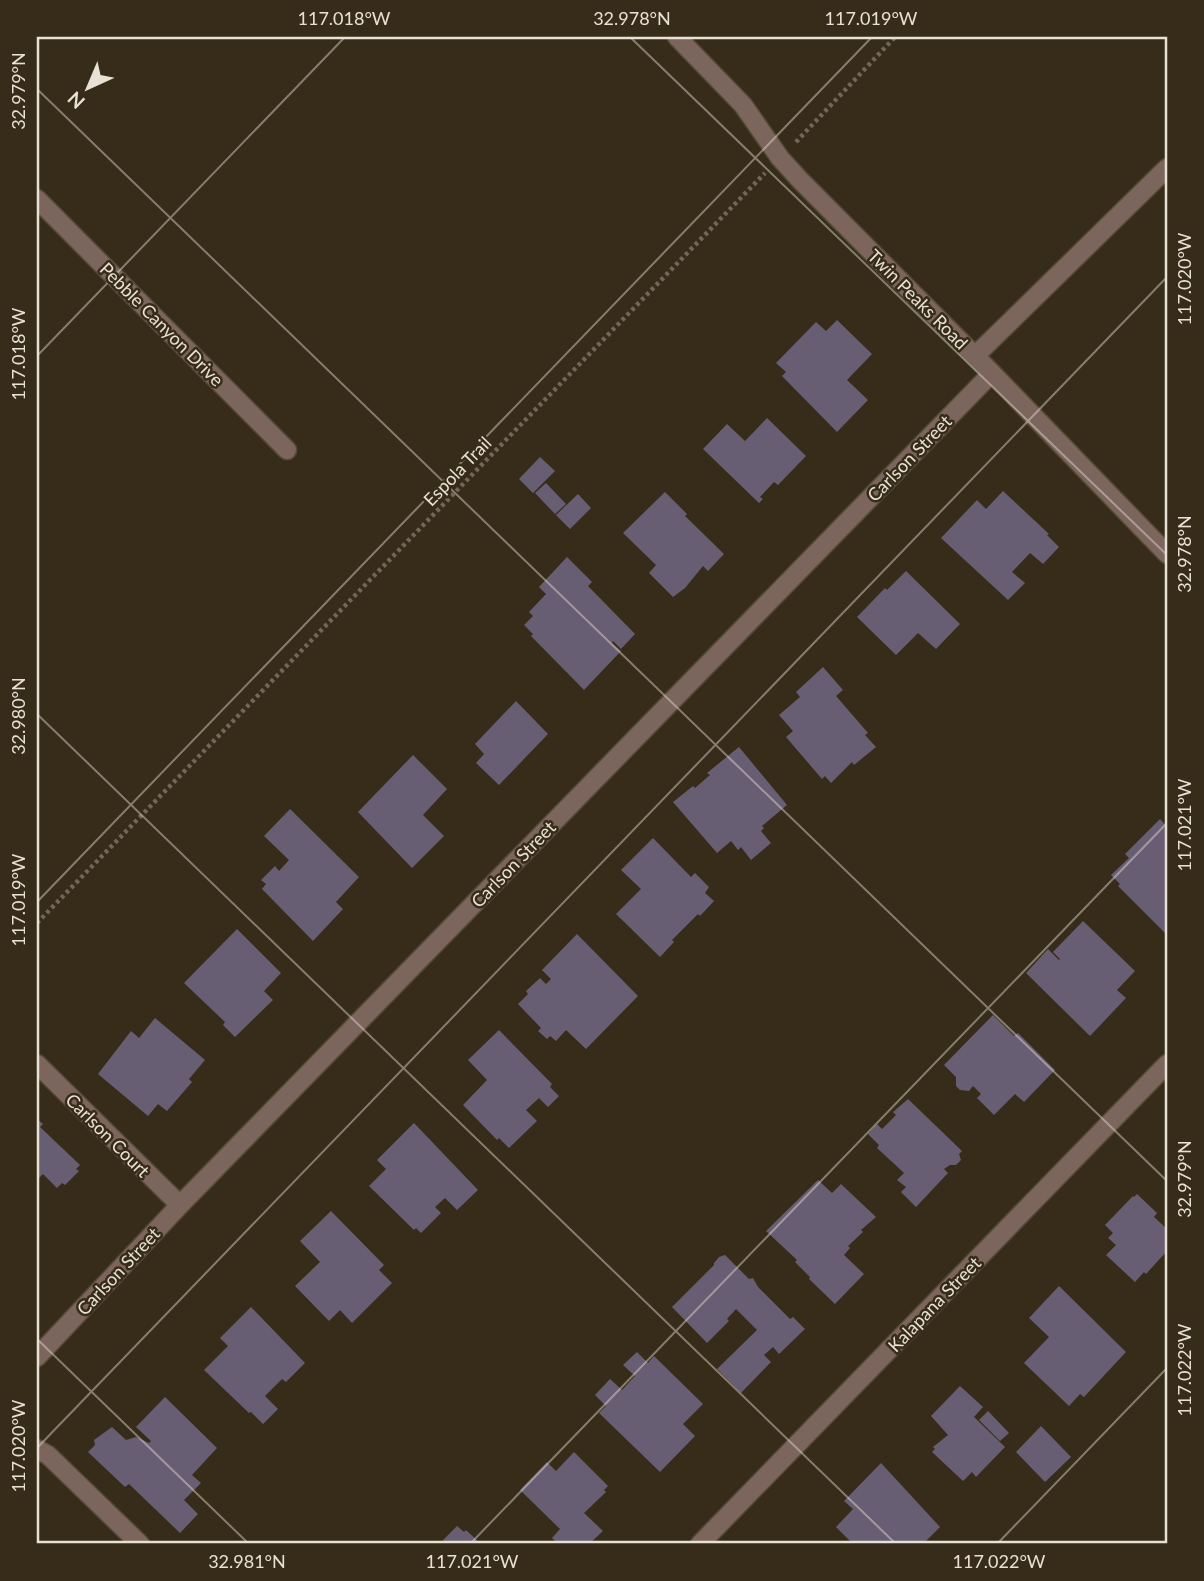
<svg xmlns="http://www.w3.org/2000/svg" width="1204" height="1581" font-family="Lato,sans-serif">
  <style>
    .building { fill: #685e73 }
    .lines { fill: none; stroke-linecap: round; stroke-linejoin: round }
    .minor-casing { stroke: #534937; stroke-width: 21 }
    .path { stroke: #726858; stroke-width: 4.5; stroke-dasharray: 3.5 3.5; stroke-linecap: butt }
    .minor { stroke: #7c655d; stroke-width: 18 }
    .ticks { fill: none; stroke: #e8e1d5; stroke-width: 2; stroke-opacity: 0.45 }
    .labels { text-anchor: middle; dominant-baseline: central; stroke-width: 5; stroke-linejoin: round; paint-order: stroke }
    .street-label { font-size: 18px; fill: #e8e1d5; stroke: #372c19 }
    .neatline { fill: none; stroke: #e8e1d5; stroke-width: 2.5 }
    .ticks-label { font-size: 18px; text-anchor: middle; fill: #e8e1d5 }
  </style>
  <rect width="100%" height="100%" fill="#372c19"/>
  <path class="building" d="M 837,320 L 872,354 L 847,380 L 868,400 L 837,432 L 782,376 L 786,372 L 776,363 L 816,322 L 826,331 Z
    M 767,418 L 806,456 L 778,485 L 774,482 L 760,497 L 763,499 L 759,503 L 703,449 L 727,424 L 745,441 Z
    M 540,457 L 555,471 L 533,493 L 519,479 Z
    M 546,483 L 566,504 L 555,514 L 535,493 Z
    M 1003,491 L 1049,534 L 1047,535 L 1059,547 L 1043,564 L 1030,553 L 1012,572 L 1025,583 L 1008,600 L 941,538 L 977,500 L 986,509 Z
    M 665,492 L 687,514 L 685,516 L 724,554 L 708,571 L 703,566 L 685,588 L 673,597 L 649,573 L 656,565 L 623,533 Z
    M 578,494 L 591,508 L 570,529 L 556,515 Z
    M 567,557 L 592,582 L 588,586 L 635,634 L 621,649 L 613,641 L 612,643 L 621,651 L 584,690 L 531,636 L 533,634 L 524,625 L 533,616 L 529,612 L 546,594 L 539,587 Z
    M 906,571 L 960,624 L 936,649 L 918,633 L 896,655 L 857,617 L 885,588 L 887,590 Z
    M 823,667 L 843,690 L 836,696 L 868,733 L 865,735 L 876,747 L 854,765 L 852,762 L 831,783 L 825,776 L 822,779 L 786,737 L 793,731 L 779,715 L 800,697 L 796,692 Z
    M 516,701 L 548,734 L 499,785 L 476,763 L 484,754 L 475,744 Z
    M 739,747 L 787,805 L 762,826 L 764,828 L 761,831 L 771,843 L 751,860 L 741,847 L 738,850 L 731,841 L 717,853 L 673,802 L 693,786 L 695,788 L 710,775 L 707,773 Z
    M 413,755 L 447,789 L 423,815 L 444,836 L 412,868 L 358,812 Z
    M 290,809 L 359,877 L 336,902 L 343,909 L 313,941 L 262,889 L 266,884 L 261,880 L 275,866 L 279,871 L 289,860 L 264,836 Z
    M 1160,819 L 1167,827 L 1167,935 L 1118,886 L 1120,884 L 1111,875 L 1129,858 L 1125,854 Z
    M 653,838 L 691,877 L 695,873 L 709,887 L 705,893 L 714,901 L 700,916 L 698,914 L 672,940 L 674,942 L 660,957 L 616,914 L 641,889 L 621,870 Z
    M 1083,921 L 1135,971 L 1117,990 L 1126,998 L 1090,1036 L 1026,973 L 1048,949 L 1059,960 L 1060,959 L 1053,952 Z
    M 237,929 L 281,973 L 264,991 L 273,1000 L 235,1037 L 223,1025 L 225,1022 L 184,983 Z
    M 577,934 L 638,996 L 586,1049 L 566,1030 L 556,1041 L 550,1036 L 547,1039 L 538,1031 L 541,1028 L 518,1004 L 528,994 L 526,991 L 540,978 L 546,984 L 551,979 L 542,970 Z
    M 993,1015 L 1014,1036 L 1018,1033 L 1055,1070 L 1024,1102 L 1015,1094 L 994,1115 L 977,1098 L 981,1094 L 973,1086 L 969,1091 L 960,1090 L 956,1086 L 956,1077 L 944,1065 Z
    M 155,1018 L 205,1060 L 189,1079 L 192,1082 L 167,1111 L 158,1104 L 148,1116 L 98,1074 L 131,1031 L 139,1038 Z
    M 499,1030 L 552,1084 L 550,1087 L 559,1096 L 548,1107 L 539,1098 L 526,1110 L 537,1121 L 509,1148 L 499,1138 L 497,1140 L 463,1105 L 487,1080 L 468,1060 Z
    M 908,1099 L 962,1151 L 959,1154 L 961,1160 L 956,1165 L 950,1165 L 944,1169 L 948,1173 L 916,1207 L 901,1192 L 906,1187 L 897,1180 L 904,1173 L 877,1148 L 879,1145 L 868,1134 L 877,1124 L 882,1129 L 896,1115 L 893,1112 Z
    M 37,1119 L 43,1124 L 40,1127 L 80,1165 L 76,1169 L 79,1171 L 65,1185 L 62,1183 L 57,1188 L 43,1174 L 37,1180 Z
    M 414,1123 L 478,1190 L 457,1210 L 445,1198 L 435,1207 L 441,1213 L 421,1233 L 416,1228 L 414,1230 L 369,1186 L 386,1169 L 377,1160 Z
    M 818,1180 L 832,1193 L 841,1184 L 876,1217 L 861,1230 L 863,1232 L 848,1246 L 850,1248 L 844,1255 L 864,1274 L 835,1304 L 809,1279 L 810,1277 L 795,1262 L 797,1260 L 766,1231 Z
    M 1137,1194 L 1157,1213 L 1154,1217 L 1167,1229 L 1167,1251 L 1146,1274 L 1144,1272 L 1135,1282 L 1106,1255 L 1116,1245 L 1108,1238 L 1113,1233 L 1105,1225 L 1133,1196 L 1134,1197 Z
    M 331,1211 L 384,1265 L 379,1270 L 392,1283 L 352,1323 L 340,1310 L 329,1321 L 295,1286 L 320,1262 L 300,1241 Z
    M 725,1255 L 749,1279 L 753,1278 L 758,1287 L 790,1319 L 793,1317 L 805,1329 L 779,1354 L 773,1347 L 764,1355 L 771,1362 L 741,1393 L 717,1369 L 757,1330 L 736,1309 L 727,1319 L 729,1321 L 707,1343 L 672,1307 L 714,1265 L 714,1263 L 719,1257 Z
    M 1059,1286 L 1126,1352 L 1084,1397 L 1080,1394 L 1069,1406 L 1024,1363 L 1049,1337 L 1029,1318 Z
    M 251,1307 L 305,1363 L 286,1382 L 282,1379 L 265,1396 L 278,1409 L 263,1424 L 251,1412 L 249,1413 L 204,1370 L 228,1346 L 220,1338 Z
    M 637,1352 L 648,1363 L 654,1356 L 703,1404 L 683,1424 L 695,1436 L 660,1472 L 599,1413 L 606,1406 L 595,1395 L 610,1379 L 622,1390 L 635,1376 L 623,1365 Z
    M 960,1386 L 983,1407 L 974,1417 L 1005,1447 L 976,1477 L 972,1472 L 963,1481 L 932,1452 L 935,1449 L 933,1447 L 948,1435 L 931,1416 Z
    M 165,1397 L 217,1448 L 192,1475 L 201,1483 L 184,1500 L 198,1514 L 180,1533 L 129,1484 L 125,1487 L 88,1452 L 95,1445 L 94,1440 L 112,1427 L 126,1440 L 136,1437 L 149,1443 L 151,1441 L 136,1427 Z
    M 988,1411 L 1009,1433 L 1000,1441 L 979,1420 Z
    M 1041,1426 L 1071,1457 L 1045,1482 L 1016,1452 Z
    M 574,1452 L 608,1486 L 604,1490 L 606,1492 L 584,1513 L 603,1531 L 589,1544 L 558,1544 L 552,1538 L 560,1529 L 520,1490 L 547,1462 L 556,1471 Z
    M 881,1463 L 940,1527 L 923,1544 L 853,1544 L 836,1527 L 853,1509 L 844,1501 Z
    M 457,1526 L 464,1532 L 466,1530 L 481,1544 L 447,1544 L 443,1540 Z"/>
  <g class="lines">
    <defs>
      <path id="minor" d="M 677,37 L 743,105 L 780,158 L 800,180 L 992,373 L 1167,554
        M 37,199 L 287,450
        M 975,356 L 1167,168
        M 37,1064 L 180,1205
        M 37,1357 L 180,1205 L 992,373
        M 37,1449 L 48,1455 L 140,1544
        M 700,1544 L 1167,1064"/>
    </defs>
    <use href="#minor" class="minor-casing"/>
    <path class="path" d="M 796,142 L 895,37
      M 37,923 L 765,173"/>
    <use href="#minor" class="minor"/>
  </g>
  <path class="ticks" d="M 630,37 L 1167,555M 37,89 L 1167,1181M 37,356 L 345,37M 37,714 L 896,1544M 37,902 L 872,37M 37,1339 L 249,1544M 37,1448 L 1167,277M 470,1544 L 1167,823M 997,1544 L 1167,1368"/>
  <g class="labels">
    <g class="street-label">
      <text transform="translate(918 299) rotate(45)">Twin Peaks Road</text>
      <text transform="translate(162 324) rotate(45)">Pebble Canyon Drive</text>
      <text transform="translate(909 458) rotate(-46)">Carlson Street</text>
      <text transform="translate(457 471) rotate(-46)">Espola Trail</text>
      <text transform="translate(513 864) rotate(-46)">Carlson Street</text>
      <text transform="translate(108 1135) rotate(45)">Carlson Court</text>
      <text transform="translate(118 1271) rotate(-47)">Carlson Street</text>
      <text transform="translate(934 1304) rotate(-46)">Kalapana Street</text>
    </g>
  </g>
  <rect width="1204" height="1581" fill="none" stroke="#372c19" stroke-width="77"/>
  <g transform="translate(88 88) rotate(224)" stroke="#372c19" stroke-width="5" paint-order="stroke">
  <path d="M0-5L12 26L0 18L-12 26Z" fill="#e8e1d5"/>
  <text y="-10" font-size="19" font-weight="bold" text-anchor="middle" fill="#e8e1d5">N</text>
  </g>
  <rect x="38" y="38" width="1128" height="1504" class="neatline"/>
  <g class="ticks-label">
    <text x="344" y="25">117.018°W</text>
    <text x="632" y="25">32.978°N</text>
    <text x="871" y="25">117.019°W</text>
    <text transform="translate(19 91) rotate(-90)" y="6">32.979°N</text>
    <text transform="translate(1185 279) rotate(-90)" y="6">117.020°W</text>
    <text transform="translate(19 354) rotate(-90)" y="6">117.018°W</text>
    <text transform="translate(1185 554) rotate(-90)" y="6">32.978°N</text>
    <text transform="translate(19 716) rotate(-90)" y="6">32.980°N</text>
    <text transform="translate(1185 825) rotate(-90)" y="6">117.021°W</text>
    <text transform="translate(19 900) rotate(-90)" y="6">117.019°W</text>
    <text transform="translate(1185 1179) rotate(-90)" y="6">32.979°N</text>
    <text transform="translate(1185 1370) rotate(-90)" y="6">117.022°W</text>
    <text transform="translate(19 1446) rotate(-90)" y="6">117.020°W</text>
    <text x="247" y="1568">32.981°N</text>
    <text x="472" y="1568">117.021°W</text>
    <text x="999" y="1568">117.022°W</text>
  </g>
</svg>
